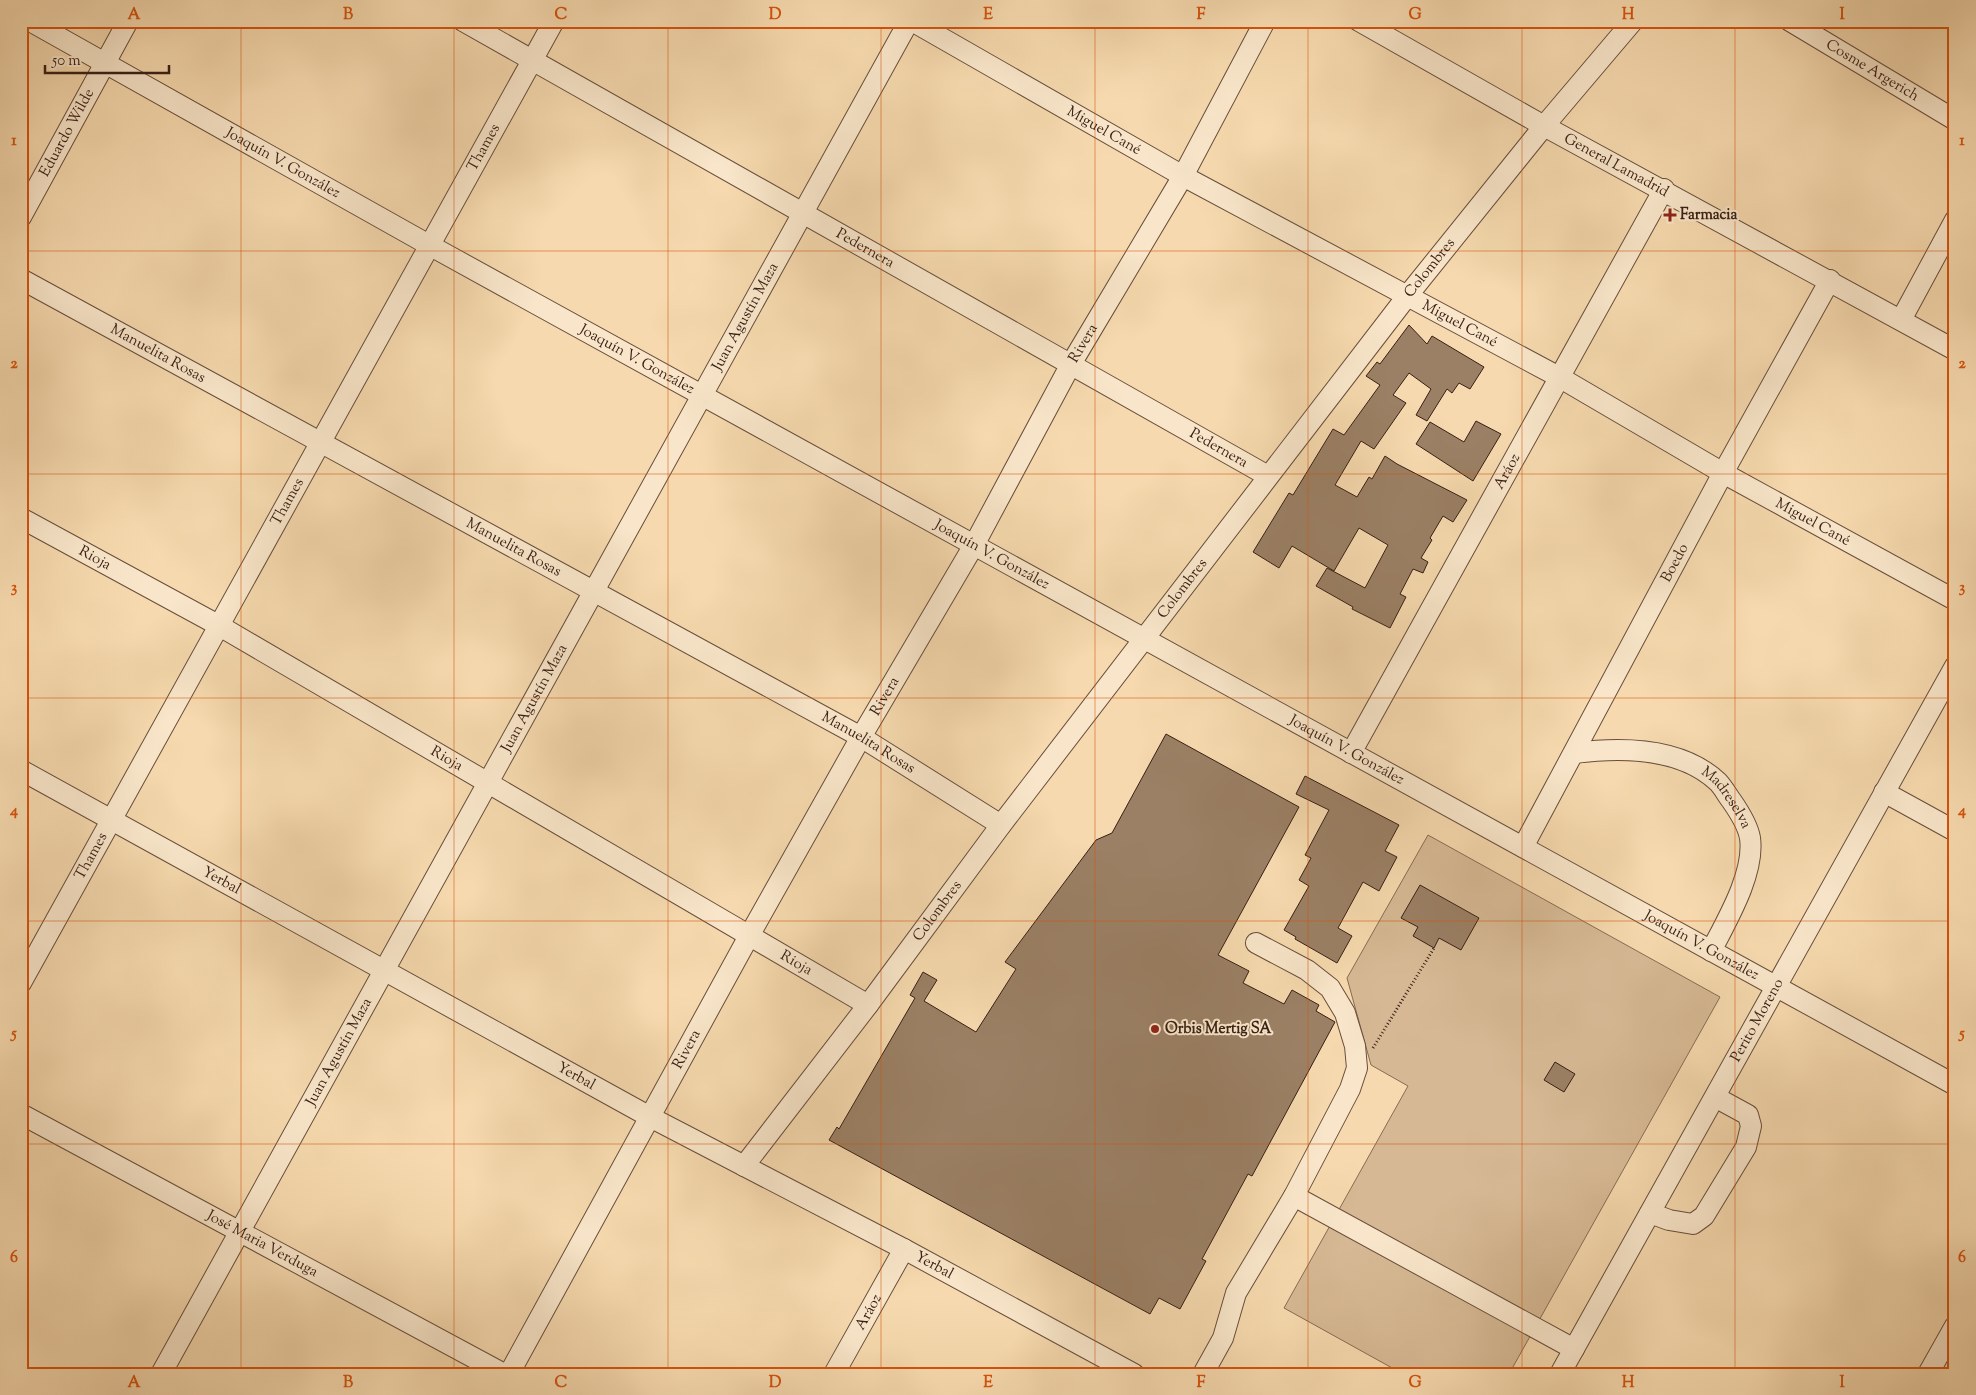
<svg xmlns="http://www.w3.org/2000/svg" width="1976" height="1395" font-family="'Sorts Mill Goudy',serif">
  <style>
    .green { fill: #d6b994; stroke: #876c54 }
    .building { fill: #9b8065; stroke: #381f15 }
    .lines { fill: none; stroke-linecap: round; stroke-linejoin: round }
    .minor-casing { stroke: #684e3b; stroke-width: 22 }
    .path { stroke: #381f15; stroke-width: 3; stroke-dasharray: 1 2.5; stroke-linecap: butt }
    .minor { stroke: #f9e6ca; stroke-width: 20 }
    .grid { fill: none; stroke: #d6530d; stroke-width: 1; stroke-opacity: 0.55 }
    .poi-dot { fill: #8f2418; stroke: #f9e6ca; stroke-width: 2 }
    .labels { text-anchor: middle; dominant-baseline: central; stroke-width: 4; stroke-linejoin: round; paint-order: stroke }
    .street-label { font-size: 15px; fill: #381f15; stroke: #f9e6ca }
    .poi-label { font-size: 15px; font-weight: bold; fill: #381f15; stroke: #f9e6ca; text-anchor: start }
    .neatline { fill: none; stroke: #d6530d; stroke-width: 2 }
    .grid-label { font-size: 16px; text-anchor: middle; font-weight: bold; fill: #d6530d }
  </style>
  <rect width="100%" height="100%" fill="#f6d9ae"/>
  <filter id="stains"><feTurbulence type="fractalNoise" baseFrequency=".004" numOctaves="4"/><feColorMatrix values="0 0 0 0 .2 0 0 0 0 .09 0 0 0 0 .02 0 0 0 .5 -.17"/></filter>
  <radialGradient id="worn" r=".72"><stop offset=".6" stop-color="#630" stop-opacity="0"/><stop offset="1" stop-color="#630" stop-opacity=".3"/></radialGradient>
  <path class="green" d="M 1428,835 L 1720,997 L 1509,1374 L 1403,1374 L 1284,1308 L 1408,1086 L 1371,1065 L 1347,978 Z"/>
  <path class="building" d="M 1409,325 L 1427,344 L 1432,336 L 1484,367 L 1470,389 L 1459,383 L 1452,393 L 1447,389 L 1427,421 L 1416,415 L 1431,389 L 1409,373 L 1393,395 L 1406,403 L 1374,449 L 1361,441 L 1335,485 L 1357,497 L 1369,477 L 1372,479 L 1385,456 L 1397,464 L 1467,500 L 1453,522 L 1443,516 L 1430,538 L 1432,540 L 1421,558 L 1428,562 L 1423,573 L 1413,569 L 1400,594 L 1406,597 L 1390,628 L 1352,609 L 1353,607 L 1316,586 L 1327,568 L 1365,588 L 1388,545 L 1359,528 L 1334,571 L 1292,546 L 1279,568 L 1253,552 L 1289,493 L 1293,495 L 1333,429 L 1344,435 L 1380,385 L 1366,376 L 1377,362 L 1380,364 Z
    M 1476,421 L 1501,434 L 1473,481 L 1416,444 L 1430,422 L 1464,442 Z
    M 1166,734 L 1299,807 L 1218,955 L 1249,971 L 1243,983 L 1284,1004 L 1292,990 L 1319,1005 L 1316,1011 L 1335,1022 L 1252,1176 L 1248,1174 L 1202,1259 L 1206,1261 L 1180,1309 L 1159,1298 L 1150,1314 L 829,1140 L 837,1127 L 839,1129 L 915,998 L 910,995 L 923,972 L 937,980 L 924,1001 L 976,1032 L 1016,969 L 1005,962 L 1096,840 L 1112,833 Z
    M 1305,776 L 1399,825 L 1385,851 L 1397,857 L 1379,891 L 1363,882 L 1338,928 L 1352,936 L 1337,963 L 1295,939 L 1296,937 L 1284,930 L 1309,886 L 1299,880 L 1311,858 L 1305,855 L 1329,810 L 1296,794 Z
    M 1420,885 L 1479,918 L 1461,950 L 1439,938 L 1434,948 L 1413,936 L 1418,927 L 1401,918 Z
    M 1555,1062 L 1575,1074 L 1564,1092 L 1544,1080 Z"/>
  <g class="lines">
    <defs>
      <g id="minor">
        <path id="s1" d="M 30,21 L 429,245 L 1955,1085"/>
        <path id="s2" d="M 463,21 L 1268,476"/>
        <path id="s3" d="M 912,21 L 1183,176 L 1559,377 L 1723,473 L 1955,600"/>
        <path id="s4" d="M 1359,21 L 1544,126 L 1955,350"/>
        <path id="s5" d="M 1790,21 L 1955,120"/>
        <path id="s6" d="M 21,217 L 128,21"/>
        <path id="s7" d="M 21,279 L 861,737 L 1001,825"/>
        <path d="M 1901,320 L 1955,220"/>
        <path id="s8" d="M 21,518 L 218,625 L 868,1005"/>
        <path id="s9" d="M 1351,753 L 1664,189"/>
        <path id="s10" d="M 1574,753 C 1621,747 1681,747 1718,782 C 1723,787 1727,795 1731,800 C 1738,810 1748,826 1750,838 C 1755,873 1727,920 1711,951"/>
        <path id="s11" d="M 21,770 L 650,1117 L 904,1249 L 1134,1374"/>
        <path d="M 1884,792 L 1955,831"/>
        <path id="s12" d="M 1523,847 L 1723,473 L 1830,280"/>
        <path id="s13" d="M 21,983 L 554,21"/>
        <path id="s14" d="M 21,1114 L 504,1374"/>
        <path id="s15" d="M 744,1166 L 868,1005 L 1001,825 L 1408,295 L 1544,126 L 1633,21"/>
        <path d="M 1294,1196 L 1574,1349"/>
        <path d="M 1650,1213 L 1669,1220 L 1693,1224 L 1704,1216 L 1746,1147 L 1751,1126 L 1748,1115 L 1715,1097"/>
        <path id="s16" d="M 161,1374 L 909,21"/>
        <path id="s17" d="M 509,1374 L 749,936 L 861,737 L 974,545 L 1071,364 L 1183,176 L 1265,21"/>
        <path id="s18" d="M 834,1374 L 904,1249"/>
        <path d="M 1203,1374 L 1223,1338 L 1236,1293 L 1294,1196 L 1350,1089 L 1357,1068 L 1355,1046 L 1345,1013 L 1330,988 L 1307,970 L 1256,943"/>
        <path id="s19" d="M 1560,1374 L 1955,666"/>
        <path d="M 1928,1374 L 1955,1326"/>
      </g>
    </defs>
    <use href="#minor" class="minor-casing"/>
    <path class="path" d="M 1373,1048 L 1434,948"/>
    <use href="#minor" class="minor"/>
  </g>
  <path class="grid" d="M 241,21 L 241,1374M 454,21 L 454,1374M 668,21 L 668,1374M 881,21 L 881,1374M 1095,21 L 1095,1374M 1308,21 L 1308,1374M 1522,21 L 1522,1374M 1735,21 L 1735,1374M 21,251 L 1955,251M 21,474 L 1955,474M 21,698 L 1955,698M 21,921 L 1955,921M 21,1144 L 1955,1144"/>
  <g class="poi-dot">
    <path d="M1667.5 207.5h5v5h5v5h-5v5h-5v-5h-5v-5h5z"/>
    <circle cx="1155" cy="1029" r="5"/>
  </g>
  <g class="labels">
    <g class="street-label">
      <text stroke="none"><textPath href="#s5" startOffset="96">Cosme Argerich</textPath></text>
      <text stroke="none"><textPath href="#s3" startOffset="221">Miguel Cané</textPath></text>
      <text stroke="none"><textPath href="#s6" startOffset="96">Eduardo Wilde</textPath></text>
      <text stroke="none"><textPath href="#s13" startOffset="955">Thames</textPath></text>
      <text stroke="none"><textPath href="#s1" startOffset="290">Joaquín V. González</textPath></text>
      <text stroke="none"><textPath href="#s4" startOffset="295">General Lamadrid</textPath></text>
      <text stroke="none"><textPath href="#s2" startOffset="462">Pedernera</textPath></text>
      <text stroke="none"><textPath href="#s15" startOffset="1130">Colombres</textPath></text>
      <text stroke="none"><textPath href="#s16" startOffset="1208">Juan Agustín Maza</textPath></text>
      <text stroke="none"><textPath href="#s3" startOffset="626">Miguel Cané</textPath></text>
      <text stroke="none"><textPath href="#s17" startOffset="1180">Rivera</textPath></text>
      <text stroke="none"><textPath href="#s7" startOffset="156">Manuelita Rosas</textPath></text>
      <text stroke="none"><textPath href="#s1" startOffset="695">Joaquín V. González</textPath></text>
      <text stroke="none"><textPath href="#s2" startOffset="868">Pedernera</textPath></text>
      <text stroke="none"><textPath href="#s9" startOffset="322">Aráoz</textPath></text>
      <text stroke="none"><textPath href="#s13" startOffset="550">Thames</textPath></text>
      <text stroke="none"><textPath href="#s3" startOffset="1031">Miguel Cané</textPath></text>
      <text stroke="none"><textPath href="#s7" startOffset="561">Manuelita Rosas</textPath></text>
      <text stroke="none"><textPath href="#s1" startOffset="1100">Joaquín V. González</textPath></text>
      <text stroke="none"><textPath href="#s8" startOffset="84">Rioja</textPath></text>
      <text stroke="none"><textPath href="#s12" startOffset="322">Boedo</textPath></text>
      <text stroke="none"><textPath href="#s15" startOffset="725">Colombres</textPath></text>
      <text stroke="none"><textPath href="#s17" startOffset="775">Rivera</textPath></text>
      <text stroke="none"><textPath href="#s16" startOffset="772">Juan Agustín Maza</textPath></text>
      <text stroke="none"><textPath href="#s7" startOffset="966">Manuelita Rosas</textPath></text>
      <text stroke="none"><textPath href="#s1" startOffset="1505">Joaquín V. González</textPath></text>
      <text stroke="none"><textPath href="#s8" startOffset="489">Rioja</textPath></text>
      <text stroke="none"><textPath href="#s10" startOffset="169">Madreselva</textPath></text>
      <text stroke="none"><textPath href="#s13" startOffset="145">Thames</textPath></text>
      <text stroke="none"><textPath href="#s11" startOffset="229">Yerbal</textPath></text>
      <text stroke="none"><textPath href="#s15" startOffset="320">Colombres</textPath></text>
      <text stroke="none"><textPath href="#s1" startOffset="1910">Joaquín V. González</textPath></text>
      <text stroke="none"><textPath href="#s8" startOffset="894">Rioja</textPath></text>
      <text stroke="none"><textPath href="#s19" startOffset="405">Perito Moreno</textPath></text>
      <text stroke="none"><textPath href="#s17" startOffset="370">Rivera</textPath></text>
      <text stroke="none"><textPath href="#s16" startOffset="368">Juan Agustín Maza</textPath></text>
      <text stroke="none"><textPath href="#s11" startOffset="634">Yerbal</textPath></text>
      <text stroke="none"><textPath href="#s14" startOffset="274">José Maria Verduga</textPath></text>
      <text stroke="none"><textPath href="#s11" startOffset="1039">Yerbal</textPath></text>
      <text stroke="none"><textPath href="#s18" startOffset="71">Aráoz</textPath></text>
    </g>
    <g class="poi-label">
      <text x="1680" y="215">Farmacia</text>
      <text x="1165" y="1029">Orbis Mertig SA</text>
    </g>
  </g>
  <rect width="1976" height="1395" fill="none" stroke="#f6d9ae" stroke-width="55"/>
  <path d="M45 65v8h124v-8" fill="none" stroke="#381f15" stroke-width="2.5"/>
  <text x="52" y="65" font-size="15" fill="#381f15" stroke="#f9e6ca" stroke-width="4" paint-order="stroke">50 m</text>
  <rect x="28" y="28" width="1920" height="1340" class="neatline"/>
  <g class="grid-label">
    <text x="134" y="19">A</text>
    <text x="348" y="19">B</text>
    <text x="561" y="19">C</text>
    <text x="775" y="19">D</text>
    <text x="988" y="19">E</text>
    <text x="1201" y="19">F</text>
    <text x="1415" y="19">G</text>
    <text x="1628" y="19">H</text>
    <text x="1842" y="19">I</text>
    <text x="14" y="145">1</text>
    <text x="1962" y="145">1</text>
    <text x="14" y="368">2</text>
    <text x="1962" y="368">2</text>
    <text x="14" y="592">3</text>
    <text x="1962" y="592">3</text>
    <text x="14" y="815">4</text>
    <text x="1962" y="815">4</text>
    <text x="14" y="1038">5</text>
    <text x="1962" y="1038">5</text>
    <text x="14" y="1262">6</text>
    <text x="1962" y="1262">6</text>
    <text x="134" y="1387">A</text>
    <text x="348" y="1387">B</text>
    <text x="561" y="1387">C</text>
    <text x="775" y="1387">D</text>
    <text x="988" y="1387">E</text>
    <text x="1201" y="1387">F</text>
    <text x="1415" y="1387">G</text>
    <text x="1628" y="1387">H</text>
    <text x="1842" y="1387">I</text>
  </g>
  <rect width="100%" height="100%" filter="url(#stains)"/>
  <rect width="100%" height="100%" fill="url(#worn)"/>
</svg>
